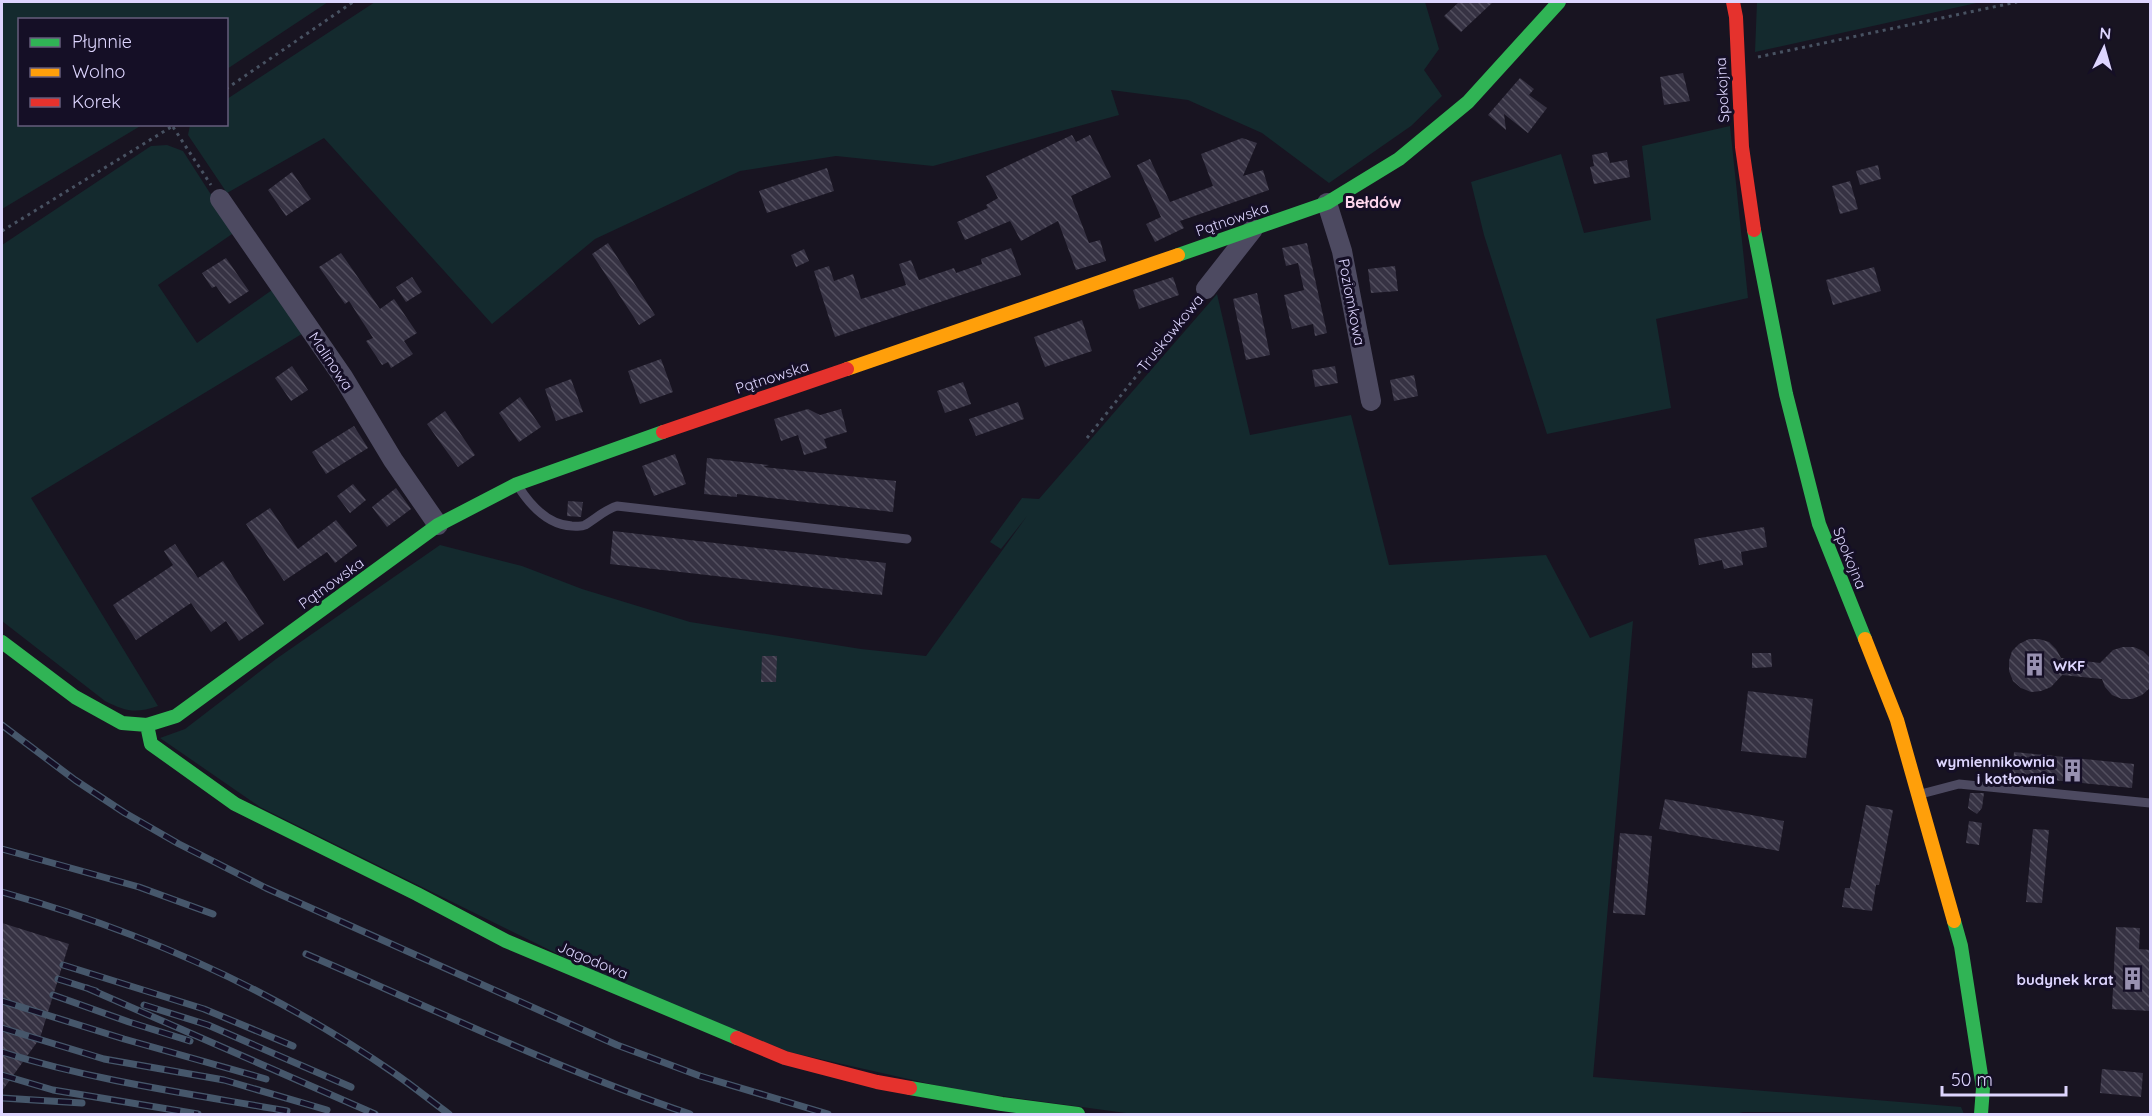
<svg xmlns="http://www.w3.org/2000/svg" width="2152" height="1116" font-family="Quicksand,sans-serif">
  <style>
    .green { fill: #142a2e }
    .building { fill: url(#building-back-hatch) }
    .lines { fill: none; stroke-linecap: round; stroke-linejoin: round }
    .path { stroke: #485262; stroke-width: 3; stroke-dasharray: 3 4.5; stroke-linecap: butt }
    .lane { stroke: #4d4a61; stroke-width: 9 }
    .street { stroke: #4d4a61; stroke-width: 20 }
    .fast { stroke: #30b455; stroke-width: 14 }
    .slow { stroke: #ff9f0a; stroke-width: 14 }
    .jam { stroke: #e5322d; stroke-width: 14 }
    .rail-casing { stroke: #46576b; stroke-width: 7 }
    .rail { stroke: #150f26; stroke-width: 4.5; stroke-dasharray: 14; stroke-linecap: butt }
    .labels { text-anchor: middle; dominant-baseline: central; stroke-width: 6; stroke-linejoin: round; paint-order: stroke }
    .street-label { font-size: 15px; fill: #ddd5fe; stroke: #150f26 }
    .poi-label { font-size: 15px; font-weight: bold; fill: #ddd5fe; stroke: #150f26; text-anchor: end }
    .neighbourhood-label { font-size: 16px; font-weight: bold; fill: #fed7ed; stroke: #150f26 }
  </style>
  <defs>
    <pattern id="building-back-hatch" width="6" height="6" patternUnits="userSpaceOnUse" patternTransform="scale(1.5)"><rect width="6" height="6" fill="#363243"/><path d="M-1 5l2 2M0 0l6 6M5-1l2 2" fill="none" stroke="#534f5f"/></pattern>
  </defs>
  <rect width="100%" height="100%" fill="#181421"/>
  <path class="green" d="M 2,2 L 328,2 L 227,69 L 226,20 L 20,20 L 20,124 L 142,125 L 2,209 Z
    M 375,2 L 1425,2 L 1439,49 L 1424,70 L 1442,96 L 1411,126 L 1329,183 L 1262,133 L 1188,100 L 1111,90 L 1119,115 L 933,166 L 836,156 L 740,171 L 595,239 L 492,324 L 324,138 L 227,193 L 188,135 L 190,125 L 226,124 L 227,99 Z
    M 1757,2 L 1981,2 L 1755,52 Z
    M 1730,126 L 1748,298 L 1656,319 L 1671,408 L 1547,434 L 1484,235 L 1471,182 L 1561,154 L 1584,233 L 1651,220 L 1642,146 Z
    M 167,145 L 183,151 L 235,232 L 158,285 L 197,343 L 272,290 L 305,332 L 31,498 L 158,706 C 135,714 125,711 105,701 L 2,621 L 2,245 L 151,146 Z
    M 1217,294 L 1250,435 L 1351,415 L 1389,565 L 1546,555 L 1590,638 L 1633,621 L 1593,1077 L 1961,1107 L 1964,1114 L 1743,1112 L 1736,1114 L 1133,1114 L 957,1090 L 789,1052 L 594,972 L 260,807 L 160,738 L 185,729 L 276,659 L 440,545 L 522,566 L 582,589 L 690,622 L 861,649 L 926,656 L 1027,516 L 1001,549 L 990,542 L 1022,498 L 1039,499 Z"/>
  <path class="building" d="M 1459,2 L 1493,2 L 1461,32 L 1444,16 Z
    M 1683,73 L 1690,101 L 1664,105 L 1660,77 Z
    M 1520,78 L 1534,89 L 1529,95 L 1547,108 L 1528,133 L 1504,114 L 1506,130 L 1488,115 Z
    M 1072,135 L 1076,142 L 1090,135 L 1111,177 L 1071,196 L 1089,243 L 1100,240 L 1106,261 L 1076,270 L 1058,221 L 1021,241 L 1010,221 L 965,240 L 957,222 L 988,208 L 986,205 L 998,198 L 986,176 Z
    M 1242,138 L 1257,143 L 1243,176 L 1263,170 L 1269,190 L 1180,221 L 1184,228 L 1155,242 L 1146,224 L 1161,217 L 1137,165 L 1150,159 L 1170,202 L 1213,186 L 1201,154 Z
    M 1607,152 L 1610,163 L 1627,160 L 1630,177 L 1594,184 L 1590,167 L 1594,166 L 1592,155 Z
    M 1878,165 L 1881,179 L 1860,185 L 1856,171 Z
    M 827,168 L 834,191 L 767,213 L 759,191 Z
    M 292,172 L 311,199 L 286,216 L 268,190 Z
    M 1850,181 L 1858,209 L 1840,214 L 1832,186 Z
    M 608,243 L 655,315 L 639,325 L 592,254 Z
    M 1307,243 L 1327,333 L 1315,336 L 1313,324 L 1292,329 L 1284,295 L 1304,290 L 1298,263 L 1286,266 L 1282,248 Z
    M 1011,248 L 1021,275 L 835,337 L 814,271 L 829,266 L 834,281 L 853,274 L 861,299 L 906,285 L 899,264 L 911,260 L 919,280 L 954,268 L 956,273 L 982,264 L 981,259 Z
    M 804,249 L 809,261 L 796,267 L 791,255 Z
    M 341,253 L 380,309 L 394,299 L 417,333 L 404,341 L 413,354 L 391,368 L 388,362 L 382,365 L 366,341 L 373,338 L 349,301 L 345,304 L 319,267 Z
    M 226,258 L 249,291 L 229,304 L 216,286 L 212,288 L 202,273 Z
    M 1395,266 L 1398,291 L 1371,293 L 1368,269 Z
    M 1874,267 L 1881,291 L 1833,305 L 1826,280 Z
    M 412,277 L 422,292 L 406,302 L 396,287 Z
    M 1173,277 L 1179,295 L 1139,309 L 1133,290 Z
    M 1257,293 L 1270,355 L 1246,360 L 1233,299 Z
    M 1082,320 L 1092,351 L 1045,367 L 1034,337 Z
    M 661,359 L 673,392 L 640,404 L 628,371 Z
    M 292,366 L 308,390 L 291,401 L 275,378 Z
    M 1335,366 L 1338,383 L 1315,387 L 1312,370 Z
    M 1414,375 L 1418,396 L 1394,401 L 1390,380 Z
    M 571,379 L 583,412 L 556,421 L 545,389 Z
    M 963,382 L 971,404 L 945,413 L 937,391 Z
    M 520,397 L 541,427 L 519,442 L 499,413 Z
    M 1018,402 L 1024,419 L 976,436 L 969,419 Z
    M 808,409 L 820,415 L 841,409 L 847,432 L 824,439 L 827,448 L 804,455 L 798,435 L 781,441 L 774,419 Z
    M 445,411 L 475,455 L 458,467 L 427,424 Z
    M 354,426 L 368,448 L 326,474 L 312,452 Z
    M 675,454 L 686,484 L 654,496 L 642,466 Z
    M 707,458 L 769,465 L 763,467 L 896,481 L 893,512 L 737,494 L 737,497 L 704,494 Z
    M 353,484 L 366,500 L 350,513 L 337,496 Z
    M 396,488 L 411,509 L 387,527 L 372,507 Z
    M 568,501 L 583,502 L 581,517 L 567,516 Z
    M 270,508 L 298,549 L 336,520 L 357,546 L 335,563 L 327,552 L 284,581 L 246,524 Z
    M 1764,527 L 1767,547 L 1741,552 L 1743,565 L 1724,569 L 1722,560 L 1699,565 L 1694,539 Z
    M 613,531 L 886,563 L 882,595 L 610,564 Z
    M 175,544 L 198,578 L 223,561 L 264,624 L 239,641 L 226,621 L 211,632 L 191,603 L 136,640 L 113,605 L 173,565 L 164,551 Z
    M 2029,639 L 2039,639 L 2049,642 L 2056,649 L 2061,658 L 2100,663 L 2113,650 L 2123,647 L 2134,647 L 2143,651 L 2151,659 L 2151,687 L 2142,695 L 2132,699 L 2122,699 L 2112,695 L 2105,687 L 2102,679 L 2062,675 L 2051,687 L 2041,691 L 2031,692 L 2021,688 L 2013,681 L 2009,671 L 2009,661 L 2012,651 L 2019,644 Z
    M 1752,653 L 1771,653 L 1772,667 L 1752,668 Z
    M 762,656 L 777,656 L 776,682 L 761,682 Z
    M 1748,691 L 1813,699 L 1806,758 L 1741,751 Z
    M 2014,752 L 2134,764 L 2132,788 L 2012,776 Z
    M 1970,793 L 1984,793 L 1982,808 L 1977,814 L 1968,808 Z
    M 1665,799 L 1784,821 L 1779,851 L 1659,829 Z
    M 1866,805 L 1893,810 L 1879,885 L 1876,885 L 1872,911 L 1842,907 L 1845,888 L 1850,888 Z
    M 1969,821 L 1982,823 L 1979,845 L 1966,843 Z
    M 2033,829 L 2049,830 L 2042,903 L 2026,902 Z
    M 1620,833 L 1652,836 L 1645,915 L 1613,913 Z
    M 2,923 L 69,944 L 40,1038 L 2,1091 Z
    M 2116,927 L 2140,928 L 2139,949 L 2151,950 L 2151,1011 L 2112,1009 Z
    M 2102,1069 L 2143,1073 L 2141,1097 L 2100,1093 Z"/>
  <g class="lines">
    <path class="path" d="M 1758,57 L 2017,2
      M 226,89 L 353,2
      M 173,127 L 211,185
      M 2,231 L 176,124
      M 1087,438 L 1196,301"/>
    <path class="lane" d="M 518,486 C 530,505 547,525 572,526 C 577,526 581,527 585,525 C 597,518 604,510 617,506 L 907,539
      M 1921,794 L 1959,784 L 2150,803"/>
    <path class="street" d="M 220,199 L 343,377 L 393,460 L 438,525
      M 1327,203 L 1342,251 L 1371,401
      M 1206,289 L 1253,229"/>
    <path class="fast" d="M 1754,230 L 1786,394 L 1819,524 L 1865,639
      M 1178,255 L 1327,203 L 1399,159 L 1468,102 L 1559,2
      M 2,642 L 75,697 L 122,723 L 147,725 L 176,716 L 438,525 L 517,484 L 663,432
      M 147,725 L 151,744 L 235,804 L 417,894 L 506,941 L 737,1038
      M 1954,921 L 1961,946 L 1983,1088 L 1981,1114
      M 910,1088 L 1002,1104 L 1078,1114"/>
    <path class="slow" d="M 847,369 L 1178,255
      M 1865,639 L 1897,720 L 1954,921"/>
    <path class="jam" d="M 1733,2 L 1736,17 L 1742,147 L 1754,230
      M 663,432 L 847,369
      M 737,1038 L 785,1058 L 877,1082 L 910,1088"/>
    <defs>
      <path id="rail" d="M 2,725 L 75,780 L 125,813 L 179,844 L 266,888 L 617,1045 L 700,1076 L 828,1114
        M 2,849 L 139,887 L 213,914
        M 2,892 C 141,931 274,990 394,1073 C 413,1086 431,1101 449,1114
        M 306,954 C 434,1009 559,1070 690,1114
        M 63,965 L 204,1009 L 293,1046
        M 58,979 L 96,991
        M 87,988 L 375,1114
        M 53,995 L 129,1022 L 190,1041
        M 2,1001 L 124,1039 L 266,1079
        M 144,1005 L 208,1025 L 351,1087
        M 2,1028 L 104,1059 L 224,1080 L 327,1110
        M 2,1052 C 95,1081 191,1094 287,1111
        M 2,1075 L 53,1090 L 198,1114
        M 2,1098 L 82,1103"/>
    </defs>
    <use href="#rail" class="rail-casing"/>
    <use href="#rail" class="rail"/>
  </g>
  <defs>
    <symbol id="building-bare" viewBox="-9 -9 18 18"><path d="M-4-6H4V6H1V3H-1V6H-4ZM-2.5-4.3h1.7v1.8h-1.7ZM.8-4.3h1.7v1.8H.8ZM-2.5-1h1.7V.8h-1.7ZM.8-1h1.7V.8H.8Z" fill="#9891b1" stroke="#150f26" stroke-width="2.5" paint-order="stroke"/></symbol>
  </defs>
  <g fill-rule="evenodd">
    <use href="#building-bare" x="2018" y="648" width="33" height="33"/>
    <use href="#building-bare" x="2056" y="754" width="33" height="33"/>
    <use href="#building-bare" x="2116" y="962" width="33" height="33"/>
  </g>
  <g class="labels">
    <g class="street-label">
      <text transform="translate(1722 90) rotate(-93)">Spokojna</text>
      <text transform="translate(1232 219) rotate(-19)">Pątnowska</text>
      <text transform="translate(1352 302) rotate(79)">Poziomkowa</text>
      <text transform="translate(1170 333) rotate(-51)">Truskawkowa</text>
      <text transform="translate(331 361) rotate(56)">Malinowa</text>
      <text transform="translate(772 377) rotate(-18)">Pątnowska</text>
      <text transform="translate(1850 558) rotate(68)">Spokojna</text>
      <text transform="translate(331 583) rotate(-36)">Pątnowska</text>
      <text transform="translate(593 960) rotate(23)">Jagodowa</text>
    </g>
    <g class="poi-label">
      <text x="2053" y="665" text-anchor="start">WKF</text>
      <text x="2055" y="761">wymiennikownia<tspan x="2055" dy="17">i kotłownia</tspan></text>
      <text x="2114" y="979">budynek krat</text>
    </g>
    <g class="neighbourhood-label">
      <text x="1373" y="202">Bełdów</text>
    </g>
  </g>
  <rect width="2152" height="1116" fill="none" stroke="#ddd5fe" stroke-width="6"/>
  <rect x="18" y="18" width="210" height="108" fill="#150f26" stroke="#655e7c" stroke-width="1.5"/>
  <rect x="30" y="38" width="30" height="9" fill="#30b455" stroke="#655e7c" stroke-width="1.5"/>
  <text x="72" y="48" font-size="18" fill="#ddd5fe">Płynnie</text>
  <rect x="30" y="68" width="30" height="9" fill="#ff9f0a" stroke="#655e7c" stroke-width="1.5"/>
  <text x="72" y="78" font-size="18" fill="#ddd5fe">Wolno</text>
  <rect x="30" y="98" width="30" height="9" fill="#e5322d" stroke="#655e7c" stroke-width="1.5"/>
  <text x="72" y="108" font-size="18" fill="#ddd5fe">Korek</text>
  <g transform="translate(2104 48) rotate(5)" stroke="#150f26" stroke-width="4.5" paint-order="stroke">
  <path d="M0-4.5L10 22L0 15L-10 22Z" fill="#ddd5fe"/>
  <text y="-9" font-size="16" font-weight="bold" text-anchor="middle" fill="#ddd5fe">N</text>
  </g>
  <path d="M1942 1086v9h124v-9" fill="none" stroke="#ddd5fe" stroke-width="3"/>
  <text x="1951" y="1086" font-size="18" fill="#ddd5fe" stroke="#150f26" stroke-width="4.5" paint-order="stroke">50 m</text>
</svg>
